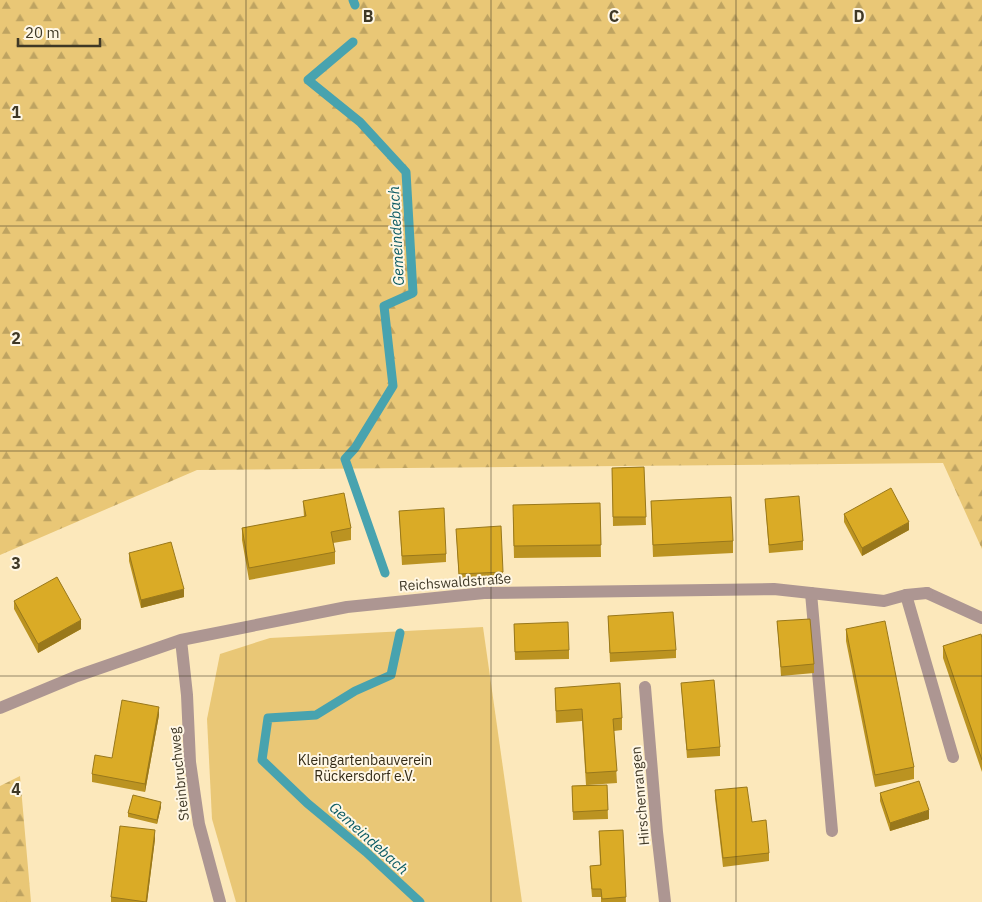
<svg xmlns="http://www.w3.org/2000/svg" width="982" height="902" font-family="'IBM Plex Sans',sans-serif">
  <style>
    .forest { fill: url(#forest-firs) }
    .green { fill: #e9c776 }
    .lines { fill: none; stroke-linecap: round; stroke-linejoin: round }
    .stream { stroke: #48a3af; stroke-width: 9 }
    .service { stroke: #ad9692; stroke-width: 12 }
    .minor { stroke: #ad9692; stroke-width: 12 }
    .wall { fill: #bb9321 }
    .shaded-wall { fill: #99781b }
    .building { fill: #daab26; stroke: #99781b }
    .grid { fill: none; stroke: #3f3826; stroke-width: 1; stroke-opacity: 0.55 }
    .labels { text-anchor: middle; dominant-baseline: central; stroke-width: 4; stroke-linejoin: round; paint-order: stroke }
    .street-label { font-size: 14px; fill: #3f3826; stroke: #fff7e5 }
    .park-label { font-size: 14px; fill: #332a16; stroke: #fff7e5 }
    .water-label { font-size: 15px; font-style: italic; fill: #0b5b64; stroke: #fff7e5 }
    .grid-label { font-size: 16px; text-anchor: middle; font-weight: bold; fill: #3f3826; stroke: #fff7e5; stroke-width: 4; stroke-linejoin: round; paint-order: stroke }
  </style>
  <defs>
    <pattern id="forest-firs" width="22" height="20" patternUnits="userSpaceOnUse" patternTransform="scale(1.25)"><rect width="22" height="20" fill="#e9c776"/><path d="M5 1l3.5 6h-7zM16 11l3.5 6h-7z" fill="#bea361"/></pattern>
  </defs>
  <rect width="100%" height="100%" fill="#fce8bb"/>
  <path class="forest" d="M 0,0 L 982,0 L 982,549 L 943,463 L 197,470 L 0,555 Z
    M 20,776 L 31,902 L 0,902 L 0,786 Z"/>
  <path class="green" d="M 483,627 L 522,902 L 236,902 L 212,819 L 207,719 L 220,654 L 270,638 Z"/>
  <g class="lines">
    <path class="stream" d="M 353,0 L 355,5
      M 353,42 L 308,80 L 360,122 L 406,172 L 413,293 L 384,306 L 393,386 L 355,448 L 345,459 L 385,573
      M 400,633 L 391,675 L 355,691 L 316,715 L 268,718 L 262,760 L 307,803 L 366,852 L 420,902"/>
    <path class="service" d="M 811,593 L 832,831
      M 927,593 L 982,618
      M 906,595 L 953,757"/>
    <path class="minor" d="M 181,640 L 187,695 L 190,762 L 199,824 L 220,902
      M 645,687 L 657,832 L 665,902
      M 0,708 L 77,676 L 181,640 L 347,607 L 484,593 L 774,589 L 884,601 L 906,595 L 927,593"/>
  </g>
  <path class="wall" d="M 644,467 L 646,525 L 613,526 L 612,468 Z
    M 765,499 L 803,541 L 803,550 L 769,553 Z
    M 303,501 L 351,528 L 351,540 L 333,543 L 335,552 L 335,564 L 249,580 L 242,540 L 242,528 L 304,517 Z
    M 651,501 L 733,541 L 733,553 L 653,557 Z
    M 600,503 L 601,557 L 514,558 L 513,517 Z
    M 399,511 L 446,554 L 446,562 L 402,565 Z
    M 844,514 L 909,530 L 862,556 L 844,522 Z
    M 456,529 L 503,572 L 503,580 L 459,582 Z
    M 129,553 L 184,597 L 141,608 L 129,561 Z
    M 14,601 L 81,629 L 38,653 L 14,609 Z
    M 608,616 L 676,650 L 676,658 L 610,662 Z
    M 777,621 L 814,664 L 814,673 L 781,676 Z
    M 514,624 L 569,650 L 569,659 L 515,660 Z
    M 846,629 L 914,767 L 914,779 L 875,787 L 846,641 Z
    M 982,638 L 982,772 L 943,658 L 943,646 Z
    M 681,683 L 720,747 L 720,756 L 687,758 Z
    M 555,688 L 622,718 L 622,730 L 614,731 L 617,783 L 588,785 L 607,785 L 608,819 L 573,820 L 572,786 L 586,785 L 582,721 L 556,723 Z
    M 159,715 L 145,792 L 92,782 L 92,774 L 112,758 Z
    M 715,790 L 752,822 L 769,853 L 769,861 L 723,867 L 715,798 Z
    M 880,793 L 929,819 L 890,831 L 880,801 Z
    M 161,807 L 157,824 L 128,817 L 128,813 Z
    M 623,830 L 626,902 L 601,902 L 601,897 L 592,897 L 590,874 L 590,866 L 600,865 L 599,831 Z
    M 155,839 L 147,902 L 111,902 L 111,897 Z"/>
  <path class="shaded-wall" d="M 909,522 L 909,530 L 862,556 L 862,548 Z
    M 184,589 L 184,597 L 141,608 L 141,600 Z
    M 81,620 L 81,629 L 38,653 L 38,644 Z
    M 159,707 L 159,715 L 145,792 L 145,784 Z
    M 161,802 L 161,807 L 157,824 L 157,820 Z
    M 929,810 L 929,819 L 890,831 L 890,823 Z
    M 155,830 L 155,839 L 147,902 L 146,902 Z"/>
  <path class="building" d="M 644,467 L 646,517 L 613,517 L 612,468 Z
    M 891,488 L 909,522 L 862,548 L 844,514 Z
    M 344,493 L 351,528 L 331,532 L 335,552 L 249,568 L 242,528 L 306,516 L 303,501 Z
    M 799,496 L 803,541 L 769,545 L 765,499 Z
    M 731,497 L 733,541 L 653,545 L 651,501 Z
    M 600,503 L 601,545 L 514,546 L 513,505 Z
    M 444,508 L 446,554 L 402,556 L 399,511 Z
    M 501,526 L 503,572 L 459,574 L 456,529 Z
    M 171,542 L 184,589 L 141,600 L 129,553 Z
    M 57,577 L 81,620 L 38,644 L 14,601 Z
    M 673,612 L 676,650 L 610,653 L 608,616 Z
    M 810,619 L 814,664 L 781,667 L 777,621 Z
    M 885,621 L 914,767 L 875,775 L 846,629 Z
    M 568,622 L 569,650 L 515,652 L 514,624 Z
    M 981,634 L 982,638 L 982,760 L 943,646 Z
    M 714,680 L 720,747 L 687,750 L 681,683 Z
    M 620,683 L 622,718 L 613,719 L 617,771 L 586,773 L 582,709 L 556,711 L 555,688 Z
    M 122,700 L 159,707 L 145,784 L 92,774 L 95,755 L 112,758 Z
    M 919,781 L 929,810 L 890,823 L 880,793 Z
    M 607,785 L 608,810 L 573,812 L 572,786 Z
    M 747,787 L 752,822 L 766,820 L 769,853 L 723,858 L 715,790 Z
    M 133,795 L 161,802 L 157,820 L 128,813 Z
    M 120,826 L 155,830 L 146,902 L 111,897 Z
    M 623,830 L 626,897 L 602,899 L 601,889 L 592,889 L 590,866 L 601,865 L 599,831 Z"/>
  <path class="grid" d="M 246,0 L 246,902M 491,0 L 491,902M 736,0 L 736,902M 0,226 L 982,226M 0,451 L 982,451M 0,676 L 982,676"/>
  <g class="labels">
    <g class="street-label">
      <text transform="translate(455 582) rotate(-4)">Reichswaldstraße</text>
      <text transform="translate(179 774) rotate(-96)">Steinbruchweg</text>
      <text transform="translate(640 796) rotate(-95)">Hirschenrangen</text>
    </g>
    <g class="park-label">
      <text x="365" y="760">Kleingartenbauverein<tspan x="365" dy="16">Rückersdorf e.V.</tspan></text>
    </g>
    <g class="water-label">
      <text transform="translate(396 236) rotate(-93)">Gemeindebach</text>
      <text transform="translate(369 838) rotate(42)">Gemeindebach</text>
    </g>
  </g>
  <g class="grid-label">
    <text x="368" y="22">B</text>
    <text x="614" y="22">C</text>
    <text x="859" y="22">D</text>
    <text x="16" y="118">1</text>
    <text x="16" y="344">2</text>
    <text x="16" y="569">3</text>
    <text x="16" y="795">4</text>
  </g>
  <path d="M18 38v8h82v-8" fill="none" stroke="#3f3826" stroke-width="2.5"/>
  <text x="25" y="38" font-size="15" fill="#3f3826" stroke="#fff7e5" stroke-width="4" paint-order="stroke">20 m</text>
</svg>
